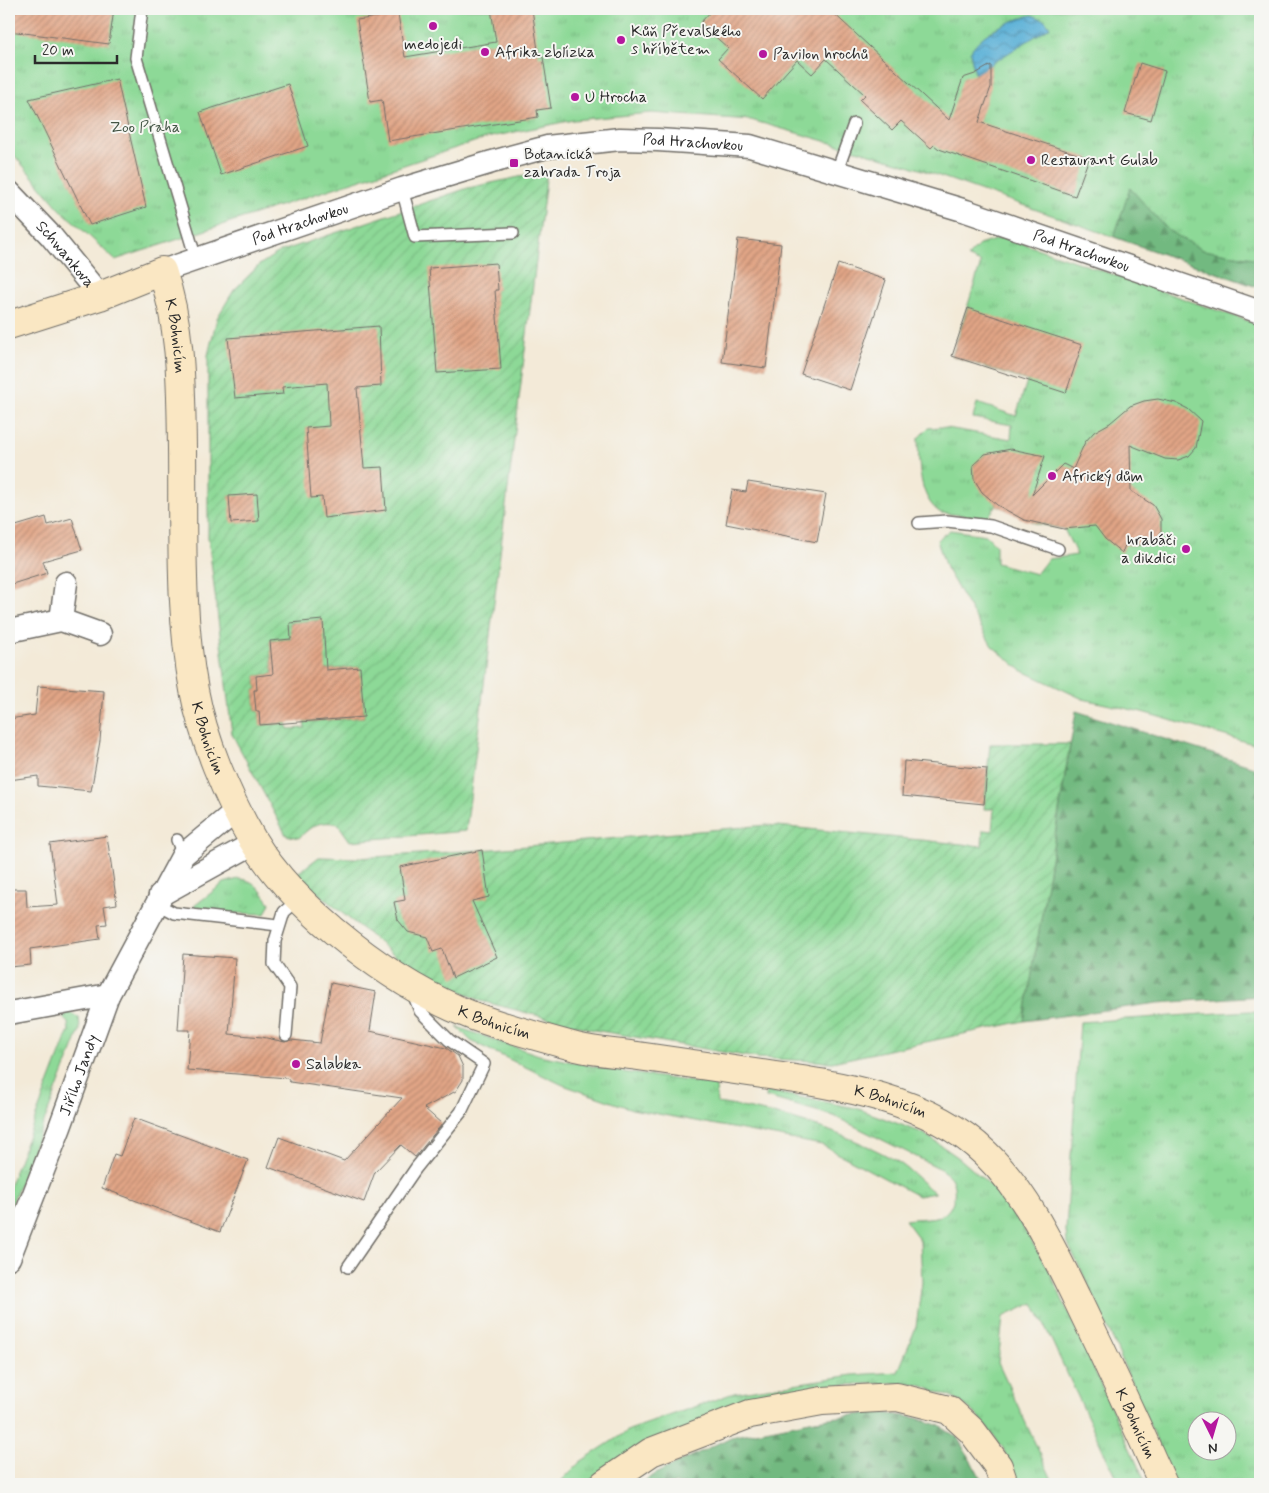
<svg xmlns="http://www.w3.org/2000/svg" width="1269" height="1493" font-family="Mynerve,sans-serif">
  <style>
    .grass { fill: url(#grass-tufts); stroke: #5c8261; fill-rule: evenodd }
    .forest { fill: url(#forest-firs); stroke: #4e7256 }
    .garden { fill: url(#garden-furrows); stroke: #5c8261; fill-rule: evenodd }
    .water { fill: url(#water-waves); stroke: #426e81 }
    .building { fill: url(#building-hatch) }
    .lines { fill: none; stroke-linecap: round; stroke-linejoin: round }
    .lane-casing { stroke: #716e68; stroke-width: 14 }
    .street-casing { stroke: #716e68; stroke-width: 25 }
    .secondary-casing { stroke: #716e68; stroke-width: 30 }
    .lane { stroke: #fff; stroke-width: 11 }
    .street { stroke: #fff; stroke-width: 22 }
    .secondary { stroke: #fae7c3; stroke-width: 28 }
    .poi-dot { fill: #b5179e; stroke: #f6f6f2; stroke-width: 2 }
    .labels { text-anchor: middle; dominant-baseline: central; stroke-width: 4; stroke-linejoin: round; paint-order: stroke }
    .poi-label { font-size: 16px; fill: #2b2b2b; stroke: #f6f6f2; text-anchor: start }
    .park-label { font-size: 16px; fill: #445646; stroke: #f6f6f2 }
    .street-label { font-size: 16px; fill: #2b2b2b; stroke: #f6f6f2 }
  </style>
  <defs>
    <pattern id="grass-tufts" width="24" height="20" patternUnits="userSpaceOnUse" patternTransform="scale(1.25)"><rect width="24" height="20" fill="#8dd997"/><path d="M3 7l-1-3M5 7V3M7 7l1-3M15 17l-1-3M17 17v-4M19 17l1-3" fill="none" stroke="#7aba82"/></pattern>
    <pattern id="forest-firs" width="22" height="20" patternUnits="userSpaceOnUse" patternTransform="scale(1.25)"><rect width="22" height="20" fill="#72b980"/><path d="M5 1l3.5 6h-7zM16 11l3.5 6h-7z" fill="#5e9769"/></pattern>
    <pattern id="garden-furrows" width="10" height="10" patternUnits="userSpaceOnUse" patternTransform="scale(1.25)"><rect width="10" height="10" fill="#8dd997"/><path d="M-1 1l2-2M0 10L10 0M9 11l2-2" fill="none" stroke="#7aba82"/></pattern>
    <pattern id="water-waves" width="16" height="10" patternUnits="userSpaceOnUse" patternTransform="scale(1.25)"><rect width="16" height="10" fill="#5ab0d7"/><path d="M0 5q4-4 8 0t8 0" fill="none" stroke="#4b8faf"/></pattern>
    <pattern id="building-hatch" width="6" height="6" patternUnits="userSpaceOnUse" patternTransform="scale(1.25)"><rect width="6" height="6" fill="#e1a586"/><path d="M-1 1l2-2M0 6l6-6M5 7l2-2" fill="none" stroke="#b7876e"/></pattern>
  </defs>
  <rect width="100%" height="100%" fill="#f6f6f2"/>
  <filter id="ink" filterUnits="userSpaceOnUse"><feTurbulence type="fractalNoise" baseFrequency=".02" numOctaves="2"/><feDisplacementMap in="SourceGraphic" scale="10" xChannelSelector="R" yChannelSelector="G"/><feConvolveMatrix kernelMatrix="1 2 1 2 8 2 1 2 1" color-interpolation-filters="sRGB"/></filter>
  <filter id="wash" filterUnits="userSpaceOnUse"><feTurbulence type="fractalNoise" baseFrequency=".0096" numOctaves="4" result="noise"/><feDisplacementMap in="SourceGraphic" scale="20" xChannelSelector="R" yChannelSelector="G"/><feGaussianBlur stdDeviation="1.12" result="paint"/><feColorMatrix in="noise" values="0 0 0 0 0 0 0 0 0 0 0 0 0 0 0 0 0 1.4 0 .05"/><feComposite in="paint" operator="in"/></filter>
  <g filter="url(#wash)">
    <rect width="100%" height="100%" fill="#f3ead8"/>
    <path class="grass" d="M 9,9 L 1260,9 L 1260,288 L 908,165 L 846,147 L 751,120 L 651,113 L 573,120 L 486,138 L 115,260 L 59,208 L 9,149 Z
      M 1004,237 L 1260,325 L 1260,746 L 1142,712 L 1083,699 L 1021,670 L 992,646 L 946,568 L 937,540 L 950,530 L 986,535 L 996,545 L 996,563 L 1036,574 L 1048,559 L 1077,555 L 1064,529 L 1037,524 L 997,505 L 987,518 L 941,513 C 918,499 919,462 918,438 L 928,428 L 941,427 L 1011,439 L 1012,425 L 973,418 L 977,403 L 1016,416 L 1027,381 L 952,356 L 981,263 L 967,257 L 979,245 Z
      M 238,879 C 255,879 260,890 270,903 L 265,914 L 197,912 L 194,906 L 224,883 Z
      M 68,1011 L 79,1018 L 80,1030 L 9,1211 L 9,1187 L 69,1030 L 68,1023 L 63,1018 Z
      M 1250,1011 L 1260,1012 L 1260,1484 L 1175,1484 L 1095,1298 L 1067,1242 L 1066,1230 L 1080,1022 ZM 1196,1420 L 1226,1420 L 1226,1450 L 1196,1450 Z
      M 457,1027 L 539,1055 L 616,1071 L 716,1085 L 717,1103 C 773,1111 843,1131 893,1159 C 908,1167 921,1182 935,1193 L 918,1196 L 822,1145 L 632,1109 L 563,1085 L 471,1041 Z
      M 766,1091 L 856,1108 L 923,1133 L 959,1158 L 987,1182 L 1009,1205 L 1048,1268 L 1146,1484 L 1119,1484 L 1034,1303 L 1003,1317 L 998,1363 L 1054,1484 L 1017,1484 L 1003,1448 L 979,1417 L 958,1400 L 920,1385 L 895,1383 L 836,1385 L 759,1400 L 610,1463 L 586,1484 L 558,1484 L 580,1462 L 629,1430 L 734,1393 L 853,1375 L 898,1372 L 916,1327 L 922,1282 L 920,1240 L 905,1220 C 916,1218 931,1219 941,1216 C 954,1210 958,1190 951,1178 C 948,1174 943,1171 939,1168 L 834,1116 L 766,1097 Z"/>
    <path class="forest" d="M 1130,188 L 1169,231 L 1203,250 L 1260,259 L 1260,288 L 1114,237 Z
      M 1076,711 L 1260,769 L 1260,996 L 1158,1003 L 1024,1021 Z
      M 878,1412 L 916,1418 L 938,1425 L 957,1437 L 984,1484 L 639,1484 L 659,1472 L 731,1437 L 815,1420 Z"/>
    <path class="garden" d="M 547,171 L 466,831 L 350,841 L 338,824 C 320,820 312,825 299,838 L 286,835 L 232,734 L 208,537 L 208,355 L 217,318 L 234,290 L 259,265 L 279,252 L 468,188 ZM 322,620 L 311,671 L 359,667 L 364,717 L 304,722 L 305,728 L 288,729 L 287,723 L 261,725 L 259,711 L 256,711 L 254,690 L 257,690 L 256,676 L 273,674 L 270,641 L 291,639 L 290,623 Z
      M 990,744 L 1070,744 L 1024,1021 L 832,1062 L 757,1058 L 594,1030 L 481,1001 L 402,961 L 295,875 L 319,857 L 357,858 L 482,850 L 767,825 L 982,846 L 983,830 L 992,831 L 994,809 L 984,809 Z"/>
    <path class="water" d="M 1032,15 L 1045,20 L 1050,27 L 975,74 L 970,52 C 982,31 1010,21 1032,15 Z"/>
    <g id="blocks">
      <path class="building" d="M 9,9 L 114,9 L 109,44 L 9,31 Z
        M 491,9 L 532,9 L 539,57 L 543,57 L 551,108 L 537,110 L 538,117 L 388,141 L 382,100 L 370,102 L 357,20 L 398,14 L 405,57 L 496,42 Z
        M 713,9 L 829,9 L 949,120 L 963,78 L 975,74 L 991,65 L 991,87 L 979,122 L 1089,158 L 1075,196 L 939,149 L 934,145 L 931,148 L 901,121 L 892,130 L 860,100 L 865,95 L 826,59 L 812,74 L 797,60 L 762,99 L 718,59 L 728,48 L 700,23 Z
        M 1140,63 L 1165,71 L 1151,120 L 1125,113 Z
        M 117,79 L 146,207 L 90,225 L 29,99 Z
        M 288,84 L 308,146 L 221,175 L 200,112 Z
        M 738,239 L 781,244 L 766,368 L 722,362 Z
        M 496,263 L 498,290 L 495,290 L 501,369 L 437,373 L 429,268 Z
        M 838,264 L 886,280 L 850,390 L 801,374 Z
        M 968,308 L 1082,345 L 1066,393 L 952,356 Z
        M 379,326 L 381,386 L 357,388 L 364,468 L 383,467 L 386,510 L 324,518 L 322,497 L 311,498 L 306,428 L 329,426 L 327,383 L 282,387 L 283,394 L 235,398 L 228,338 Z
        M 1158,399 L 1176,403 L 1188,409 L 1201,421 L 1196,448 L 1189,456 L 1178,460 L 1165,459 L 1130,445 L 1131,491 L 1153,505 L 1161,519 L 1161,534 L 1155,542 L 1144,545 L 1125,545 L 1122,553 L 1105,539 L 1095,526 L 1064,529 L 1024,520 L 997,505 L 982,492 L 974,479 L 973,465 L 985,454 L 1011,449 L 1045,456 L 1032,495 L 1063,464 L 1073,469 L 1085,442 L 1094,432 L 1110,423 L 1130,406 L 1144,401 Z
        M 748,482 L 826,494 L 817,542 L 726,524 L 732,490 L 746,492 Z
        M 257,494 L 259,521 L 231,523 L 229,496 Z
        M 46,517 L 48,525 L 72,518 L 82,550 L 43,561 L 47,573 L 9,585 L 9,528 Z
        M 323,620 L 326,670 L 360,667 L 364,717 L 260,725 L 259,711 L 256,711 L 254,690 L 257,690 L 256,676 L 273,674 L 270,641 L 291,639 L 290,623 Z
        M 38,686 L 104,691 L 100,741 L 91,791 L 38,786 L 38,776 L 9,780 L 9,719 L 35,715 Z
        M 904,761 L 987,769 L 984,804 L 902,796 Z
        M 107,836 L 117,904 L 104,906 L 107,924 L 98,925 L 100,939 L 30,949 L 31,965 L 9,967 L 9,889 L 26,889 L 27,907 L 58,905 L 50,844 Z
        M 482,850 L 489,897 L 472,901 L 497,957 L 453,978 L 442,949 L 433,952 L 427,937 L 408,932 L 398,920 L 394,902 L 405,900 L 400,867 Z
        M 183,954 L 235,958 L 229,1034 L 262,1037 L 285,1042 L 291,1040 L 320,1043 L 331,983 L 376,992 L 370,1031 L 446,1048 L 458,1056 L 463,1067 L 463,1080 L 456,1091 L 424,1108 L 442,1124 L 415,1157 L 401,1145 L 375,1172 L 364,1202 L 268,1167 L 279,1137 L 344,1161 L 402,1098 L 290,1082 L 287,1078 L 187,1070 L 190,1030 L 178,1030 Z
        M 134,1118 L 248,1160 L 220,1232 L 102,1188 L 114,1154 L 120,1156 Z"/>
    </g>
  </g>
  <g filter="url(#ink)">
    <use href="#blocks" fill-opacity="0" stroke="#716e68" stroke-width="1"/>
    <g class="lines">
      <defs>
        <path id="lane" d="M 142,9 L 136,58 L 196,259
          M 837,171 L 854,124
          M 402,189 L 415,237 L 513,233
          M 919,523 L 947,521 L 991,526 L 1058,549
          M 177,840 L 183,855
          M 155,903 L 174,913 L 278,925
          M 286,1035 L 290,987 L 274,964 L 275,941 L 284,912 L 299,899
          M 348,1267 L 416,1168 L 461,1112 L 484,1064 L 449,1040 L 420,1011 L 412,991"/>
        <g id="street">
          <path id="s1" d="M 9,192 L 51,236 L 100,296"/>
          <path id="s2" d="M 162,271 L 402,189 L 492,162 L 547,147 L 620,139 L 658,140 L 750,146 L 966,211 L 1260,312"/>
          <path d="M 61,620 L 66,583"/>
          <path d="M 9,631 L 61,620 L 100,634"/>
          <path d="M 160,895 L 254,843"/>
          <path d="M 9,1013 L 108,995"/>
          <path id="s3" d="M 9,1258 L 60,1127 L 108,995 L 183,855 L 237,810"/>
        </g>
        <g id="secondary">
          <path id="s4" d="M 9,325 L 100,296 L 162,271 C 182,328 181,389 182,448 C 183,528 179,611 194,690 C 203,739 227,796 252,839 C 295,911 395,986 473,1016 C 506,1028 542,1038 576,1047 C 596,1052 618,1053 638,1056 C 679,1062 721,1068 762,1074 C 838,1085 929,1098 986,1154 C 1027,1194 1051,1246 1076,1297 C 1106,1359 1135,1421 1163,1484"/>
          <path d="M 604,1484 L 651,1452 L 750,1414 L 822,1401 L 897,1397 L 949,1410 L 972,1431 L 998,1466 L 1004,1484"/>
        </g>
      </defs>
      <use href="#lane" class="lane-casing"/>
      <use href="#street" class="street-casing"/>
      <use href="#secondary" class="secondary-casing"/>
      <use href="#lane" class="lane"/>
      <use href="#street" class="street"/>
      <use href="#secondary" class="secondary"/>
    </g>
  </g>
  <g class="poi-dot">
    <circle cx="433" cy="26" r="5"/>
    <circle cx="621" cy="40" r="5"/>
    <circle cx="485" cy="52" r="5"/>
    <circle cx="763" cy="54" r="5"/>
    <circle cx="575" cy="97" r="5"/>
    <circle cx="1031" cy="160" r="5"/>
    <rect x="509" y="158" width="10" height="10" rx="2.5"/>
    <circle cx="1052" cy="476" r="5"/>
    <circle cx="1186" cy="549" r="5"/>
    <circle cx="296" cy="1064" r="5"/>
  </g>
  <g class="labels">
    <g class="poi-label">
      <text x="631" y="31">Kůň Převalského<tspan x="631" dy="18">s hříbětem</tspan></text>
      <text x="433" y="44" text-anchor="middle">medojedi</text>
      <text x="495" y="52">Afrika zblízka</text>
      <text x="773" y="54">Pavilon hrochů</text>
      <text x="585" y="97">U Hrocha</text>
      <text x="524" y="154">Botanická<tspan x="524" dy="18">zahrada Troja</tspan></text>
      <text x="1041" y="160">Restaurant Gulab</text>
      <text x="1062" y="476">Africký dům</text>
      <text x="1176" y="540" text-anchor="end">hrabáči<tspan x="1176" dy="18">a dikdici</tspan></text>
      <text x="306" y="1064">Salabka</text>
    </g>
    <g class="park-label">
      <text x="145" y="127">Zoo Praha</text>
    </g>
    <g class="street-label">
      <text stroke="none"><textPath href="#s2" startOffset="551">Pod Hrachovkou</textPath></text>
      <text stroke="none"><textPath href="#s2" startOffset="146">Pod Hrachovkou</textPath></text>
      <text stroke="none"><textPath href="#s2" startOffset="956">Pod Hrachovkou</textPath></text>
      <text stroke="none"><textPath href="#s1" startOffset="84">Schwankova</textPath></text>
      <text stroke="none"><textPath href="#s4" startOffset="229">K Bohnicím</textPath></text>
      <text stroke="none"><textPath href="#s4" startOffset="634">K Bohnicím</textPath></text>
      <text stroke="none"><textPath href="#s4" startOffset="1054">K Bohnicím</textPath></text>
      <text stroke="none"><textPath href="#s3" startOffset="196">Jiřího Jandy</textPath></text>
      <text stroke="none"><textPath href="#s4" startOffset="1459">K Bohnicím</textPath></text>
      <text stroke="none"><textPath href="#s4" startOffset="1879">K Bohnicím</textPath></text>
    </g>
  </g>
  <rect width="1269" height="1493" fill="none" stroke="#f6f6f2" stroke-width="30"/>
  <g transform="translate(1212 1436) rotate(175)"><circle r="24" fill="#f6f6f2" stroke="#a5a5a2"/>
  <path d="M0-4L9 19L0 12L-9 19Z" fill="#b5179e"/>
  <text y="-8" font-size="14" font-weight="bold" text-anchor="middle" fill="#2b2b2b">N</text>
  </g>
  <path d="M35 55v8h82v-8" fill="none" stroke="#2b2b2b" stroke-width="2.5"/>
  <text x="42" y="55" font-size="15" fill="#2b2b2b" stroke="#f6f6f2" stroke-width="4" paint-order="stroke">20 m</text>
</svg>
